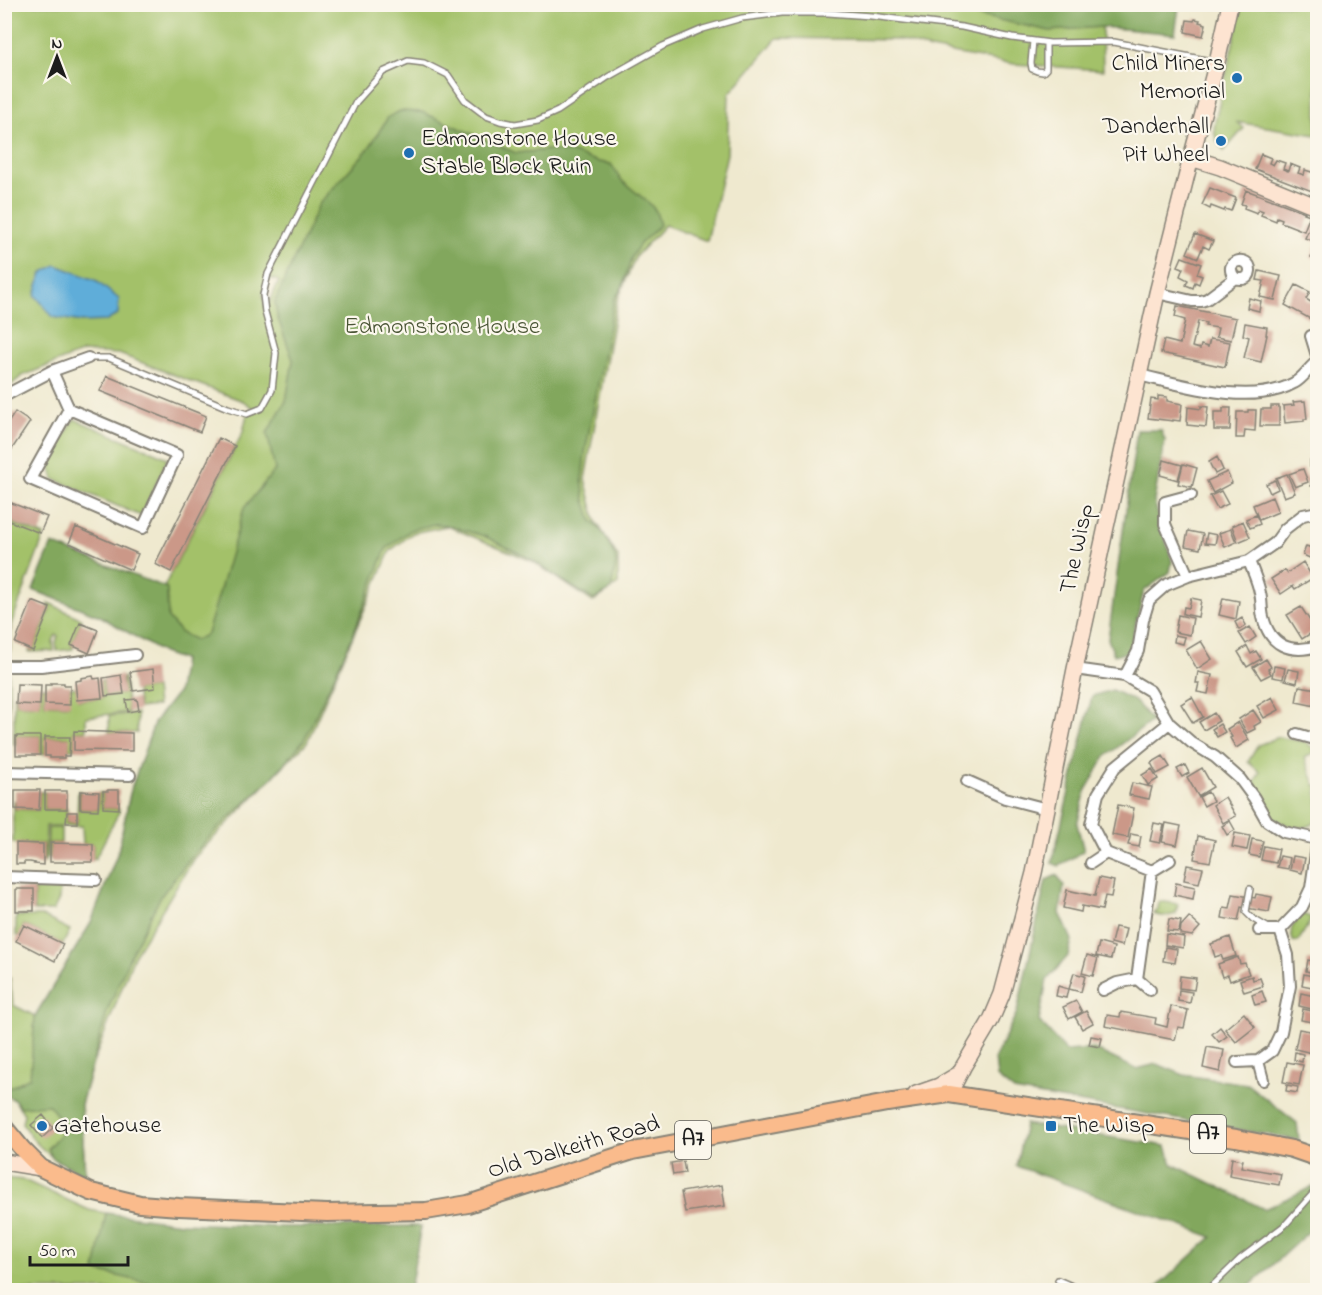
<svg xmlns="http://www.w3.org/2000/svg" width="1322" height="1295" font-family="'Indie Flower',sans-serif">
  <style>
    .green { fill: #a3c169; stroke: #606e42; stroke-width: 1.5; fill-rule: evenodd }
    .forest { fill: #82a75d; stroke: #4f623c; stroke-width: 1.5 }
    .water { fill: #5fadd9; stroke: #3e647a; stroke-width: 1.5 }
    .building { fill: #cb9888 }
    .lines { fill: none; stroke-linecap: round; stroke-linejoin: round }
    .lane-casing { stroke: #868276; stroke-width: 8 }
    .street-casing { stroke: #868276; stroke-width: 14 }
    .secondary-casing { stroke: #868276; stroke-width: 18 }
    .primary-casing { stroke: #868276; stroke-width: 20 }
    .lane { stroke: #fff; stroke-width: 5 }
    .street { stroke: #fff; stroke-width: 10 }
    .secondary { stroke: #fde4d1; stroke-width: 15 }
    .primary { stroke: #fabb8c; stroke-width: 16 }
    .poi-dot { fill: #1f6fb2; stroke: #fbf7ec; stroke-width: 2 }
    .labels { text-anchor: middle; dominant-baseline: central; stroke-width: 4.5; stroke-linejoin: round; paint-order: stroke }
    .shield { fill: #fbf7ec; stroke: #5f5e5a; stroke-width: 1.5 }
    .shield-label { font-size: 22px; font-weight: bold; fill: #1c1c1c }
    .poi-label { font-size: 24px; fill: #1c1c1c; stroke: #fbf7ec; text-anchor: start }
    .park-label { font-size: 24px; fill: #4b5637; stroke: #fbf7ec }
    .street-label { font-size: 24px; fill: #1c1c1c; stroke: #fbf7ec }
  </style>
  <rect width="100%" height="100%" fill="#fbf7ec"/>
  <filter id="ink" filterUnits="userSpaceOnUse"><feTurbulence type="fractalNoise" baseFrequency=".0167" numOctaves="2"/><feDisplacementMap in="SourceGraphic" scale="12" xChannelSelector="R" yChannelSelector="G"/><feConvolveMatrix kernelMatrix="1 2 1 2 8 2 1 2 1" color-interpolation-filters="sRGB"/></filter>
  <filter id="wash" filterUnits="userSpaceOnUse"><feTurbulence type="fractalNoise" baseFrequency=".008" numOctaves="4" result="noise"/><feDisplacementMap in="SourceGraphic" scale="24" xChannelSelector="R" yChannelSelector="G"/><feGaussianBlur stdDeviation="1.35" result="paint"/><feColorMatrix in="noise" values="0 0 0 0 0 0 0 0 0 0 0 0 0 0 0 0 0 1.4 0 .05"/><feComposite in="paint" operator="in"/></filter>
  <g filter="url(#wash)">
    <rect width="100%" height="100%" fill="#efe9cf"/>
    <path class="green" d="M 5,5 L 1098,5 L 1102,27 L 1103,70 L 1014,64 L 930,49 L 899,40 L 777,38 L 729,94 L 727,154 L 707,241 L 665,225 L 636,256 L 617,301 L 585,479 L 596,521 L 618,557 L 618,584 L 593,602 L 532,561 L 447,526 L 413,533 L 390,551 L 307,742 L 194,858 L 134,956 L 92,1066 L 81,1104 L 85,1175 C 58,1161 37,1151 22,1123 L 24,1114 L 15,1100 L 5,1095 L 5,980 L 10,978 L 13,1005 L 35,1016 L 91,923 L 118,852 L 131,789 L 155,721 L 178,692 L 183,660 L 163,653 L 165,585 L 243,432 L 247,414 L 256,410 L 243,401 L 119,354 L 83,352 L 22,376 L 5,390 ZM 268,278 L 279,281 L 266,310 L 263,295 Z
      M 1242,5 L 1317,5 L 1317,135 L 1236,122 L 1244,128 L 1224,151 C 1216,142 1213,134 1215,122 Z
      M 74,419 L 168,458 L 141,516 L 54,479 L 49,463 Z
      M 4,520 L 44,536 L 11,625 L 10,662 L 4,662 Z
      M 49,603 L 82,619 L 71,645 L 73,646 L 73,649 L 57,651 L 56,642 L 58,636 L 56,635 L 53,641 L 54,651 L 29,652 L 30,649 L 33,650 L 50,609 L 48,607 Z
      M 5,671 L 9,672 L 8,767 L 4,766 Z
      M 124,677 L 128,712 L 86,717 L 86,731 L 74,731 L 74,749 L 69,749 L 69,737 L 45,737 L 45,754 L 40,754 L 40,736 L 16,736 L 16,744 L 14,744 L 14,696 L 16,696 L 17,704 L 40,705 L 41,687 L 45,687 L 45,704 L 69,705 L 70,688 L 76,687 L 78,700 L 102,698 L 100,681 L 103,680 L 105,696 L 123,694 L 122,678 Z
      M 155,688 L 157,706 L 139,708 L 136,690 Z
      M 137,713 L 137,733 L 109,732 L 109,716 Z
      M 1279,737 L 1306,742 L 1316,751 L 1305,758 L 1315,785 L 1317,785 C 1317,795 1320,809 1317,818 C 1310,836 1276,824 1267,813 C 1261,805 1258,792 1254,783 L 1260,772 L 1248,762 L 1258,745 Z
      M 5,777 L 7,777 L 7,857 L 5,857 Z
      M 78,791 L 80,791 L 80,809 L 98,810 L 99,793 L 103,793 L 103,808 L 119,809 L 119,812 L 95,859 L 93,859 L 93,844 L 83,844 L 82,826 L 46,826 L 45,862 L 43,862 L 43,844 L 13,843 L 13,801 L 15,801 L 15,809 L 39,810 L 40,792 L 45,792 L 45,809 L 67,809 L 66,823 L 77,823 Z
      M 48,828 L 61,828 L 61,843 L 50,843 L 50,858 L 47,858 Z
      M 34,889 L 60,889 L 59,899 L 53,911 L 34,911 Z
      M 1159,901 L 1178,904 L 1176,914 C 1169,916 1161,917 1154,914 L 1158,909 Z
      M 1303,914 L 1312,918 L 1298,942 L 1293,941 C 1288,927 1294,924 1303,914 Z
      M 16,916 L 42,916 L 70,930 L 63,944 L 24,925 L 19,936 L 16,935 Z
      M 4,1178 L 24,1180 L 89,1210 L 106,1213 L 96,1271 L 182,1290 L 5,1290 Z"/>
    <path class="forest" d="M 928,5 L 1220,5 L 1220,8 L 1179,7 L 1175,34 L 1102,27 L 1050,31 Z
      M 400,111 L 422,112 L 516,153 L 548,150 L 573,153 L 599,162 L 611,164 L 621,180 L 649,203 L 656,211 L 660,225 L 640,244 L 632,256 L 622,288 L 614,300 L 585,453 L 582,479 L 585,500 L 592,521 L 604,534 L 615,556 L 616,563 L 611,590 L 594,600 L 557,577 L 531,559 L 484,536 L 446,525 L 435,524 L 411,530 L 386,549 L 350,642 L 304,740 L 273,777 L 217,829 L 191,857 L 161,896 L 130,956 L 107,1012 L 81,1104 L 85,1175 L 52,1158 L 48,1148 L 66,1127 L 49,1105 L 19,1107 L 15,1100 L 5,1095 L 5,1090 L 30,1077 L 35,1016 L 91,923 L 118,852 L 131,789 L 155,721 L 178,692 L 183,660 L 163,653 L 100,616 L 33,590 L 52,544 L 167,588 L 168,618 L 181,633 L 196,640 L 207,634 L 244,508 L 275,470 L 267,433 L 286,401 L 293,360 L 277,316 L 275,301 L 319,204 L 369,148 L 388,117 Z
      M 1137,430 L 1161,430 L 1165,440 L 1154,501 L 1172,561 L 1170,572 L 1144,591 L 1134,630 L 1130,652 L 1114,655 L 1108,639 Z
      M 1112,690 L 1135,701 L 1152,721 L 1105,757 L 1086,790 L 1077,824 L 1084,851 L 1059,866 L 1052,863 L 1092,696 Z
      M 1057,875 L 1064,886 L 1060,913 L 1072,940 L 1068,956 L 1047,980 L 1039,1021 L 1066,1051 L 1094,1049 L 1136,1069 L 1157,1064 L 1184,1075 L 1247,1084 L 1297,1123 L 1299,1140 L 1014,1091 L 997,1077 L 995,1058 L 1017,1012 L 1046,880 Z
      M 1025,1124 L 1166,1146 L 1172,1164 L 1264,1209 L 1316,1185 L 1318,1186 L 1317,1224 L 1245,1290 L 1154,1290 L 1212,1237 L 1016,1166 Z
      M 106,1213 L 181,1223 L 280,1227 L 421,1226 L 410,1290 L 181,1290 L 95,1271 Z"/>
    <path class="water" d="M 56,265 L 95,280 L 119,299 L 118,314 L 107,321 L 82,322 L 53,317 L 35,295 L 42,273 Z"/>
    <g id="blocks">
      <path class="building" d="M 1195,19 L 1200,20 L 1199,22 L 1206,24 L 1203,36 L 1185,32 L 1187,20 L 1194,21 Z
        M 1261,154 L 1271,158 L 1269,163 L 1273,165 L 1276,160 L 1285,163 L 1283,169 L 1288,171 L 1290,164 L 1300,168 L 1298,173 L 1304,175 L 1305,170 L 1315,173 L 1313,178 L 1317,180 L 1317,193 L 1255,169 Z
        M 1210,188 L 1236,198 L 1231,211 L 1225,209 L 1224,211 L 1211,206 L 1210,209 L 1202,205 Z
        M 1246,190 L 1305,212 L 1304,213 L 1310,215 L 1304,231 L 1281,222 L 1282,219 L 1277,217 L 1276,221 L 1261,215 L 1263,211 L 1258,209 L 1257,213 L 1244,208 L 1245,205 L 1241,204 Z
        M 1317,221 L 1317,259 L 1311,257 L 1317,242 L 1305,238 L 1311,225 L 1315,227 Z
        M 1195,234 L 1213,241 L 1209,249 L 1203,246 L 1198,258 L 1187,253 Z
        M 1182,257 L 1201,264 L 1197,274 L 1202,276 L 1199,284 L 1195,282 L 1193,288 L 1186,285 L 1188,280 L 1180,276 L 1183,268 L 1178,266 Z
        M 1259,271 L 1281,276 L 1275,300 L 1260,297 L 1264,281 L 1257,280 Z
        M 1296,285 L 1310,292 L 1306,299 L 1317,306 L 1317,309 L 1312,320 L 1285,305 Z
        M 1249,298 L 1261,301 L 1259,311 L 1247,308 Z
        M 1177,306 L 1236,318 L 1231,340 L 1216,337 L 1218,328 L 1205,326 L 1206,323 L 1198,321 L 1196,331 L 1192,347 L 1200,349 L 1201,345 L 1208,347 L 1210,339 L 1230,342 L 1225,367 L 1161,353 L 1164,340 L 1180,344 L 1185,320 L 1175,317 Z
        M 1245,323 L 1267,327 L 1266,335 L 1267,335 L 1261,362 L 1244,358 L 1249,337 L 1243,335 Z
        M 107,376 L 206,416 L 200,432 L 100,391 Z
        M 1158,396 L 1167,397 L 1167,401 L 1182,404 L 1180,421 L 1173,420 L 1173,421 L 1148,418 L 1151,399 L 1158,400 Z
        M 1305,401 L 1307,419 L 1304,419 L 1304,421 L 1285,423 L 1283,406 L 1294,405 L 1293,402 Z
        M 1201,406 L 1208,407 L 1206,427 L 1187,425 L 1188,407 L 1201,409 Z
        M 1271,406 L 1279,406 L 1279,426 L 1260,426 L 1261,409 L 1271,409 Z
        M 1223,408 L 1231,408 L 1230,430 L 1214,430 L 1214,412 L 1223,412 Z
        M 1248,410 L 1256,410 L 1255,431 L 1245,430 L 1244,438 L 1236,438 L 1237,412 L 1248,412 Z
        M 15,412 L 30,422 L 4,461 L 4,429 Z
        M 219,438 L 235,446 L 171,572 L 155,564 Z
        M 1217,457 L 1223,470 L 1215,474 L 1209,462 Z
        M 1164,460 L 1182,465 L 1178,480 L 1160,475 Z
        M 1310,460 L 1317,460 L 1317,467 L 1310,467 Z
        M 1183,464 L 1197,468 L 1192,487 L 1178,484 Z
        M 1303,469 L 1308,482 L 1295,487 L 1289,474 Z
        M 1227,472 L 1232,483 L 1213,493 L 1207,481 Z
        M 1311,472 L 1317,472 L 1317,486 L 1311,486 Z
        M 1287,474 L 1295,493 L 1284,497 L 1276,478 Z
        M 1275,480 L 1278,489 L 1270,493 L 1266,484 Z
        M 1221,491 L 1228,504 L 1217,509 L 1210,496 Z
        M 1272,497 L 1278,512 L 1259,520 L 1253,505 Z
        M 4,500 L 47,517 L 40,533 L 4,519 Z
        M 1256,515 L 1260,524 L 1250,528 L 1246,519 Z
        M 1243,521 L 1250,537 L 1238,542 L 1232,526 Z
        M 76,527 L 138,554 L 131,570 L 69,543 Z
        M 1231,529 L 1236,542 L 1225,547 L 1219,533 Z
        M 1188,531 L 1203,534 L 1200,549 L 1185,546 Z
        M 1207,533 L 1217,535 L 1215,544 L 1205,543 Z
        M 1306,546 L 1315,549 L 1312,559 L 1303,555 Z
        M 1303,562 L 1313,578 L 1295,589 L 1293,586 L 1281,594 L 1271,579 L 1285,570 L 1287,573 Z
        M 1191,598 L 1201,600 L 1198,617 L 1183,614 L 1184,607 L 1189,608 Z
        M 1223,598 L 1239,601 L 1236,619 L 1219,615 Z
        M 32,601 L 50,608 L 33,651 L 15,643 Z
        M 1301,607 L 1316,630 L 1302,639 L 1287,615 Z
        M 1178,615 L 1193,618 L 1190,635 L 1175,632 Z
        M 1242,618 L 1246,625 L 1239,630 L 1235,622 Z
        M 80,623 L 98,630 L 89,653 L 71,645 Z
        M 1250,627 L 1256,637 L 1246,644 L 1239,633 Z
        M 1175,635 L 1185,637 L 1183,644 L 1174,642 Z
        M 1201,641 L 1212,659 L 1197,669 L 1186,650 Z
        M 1247,646 L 1251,654 L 1256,651 L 1261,659 L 1247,667 L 1238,652 Z
        M 1266,659 L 1271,667 L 1268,669 L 1271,674 L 1261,679 L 1253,667 Z
        M 1274,666 L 1285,668 L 1283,679 L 1272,677 Z
        M 153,669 L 155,688 L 133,691 L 130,672 Z
        M 1288,669 L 1299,671 L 1297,683 L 1285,680 Z
        M 1198,672 L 1212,675 L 1208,694 L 1197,692 L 1199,683 L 1196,683 Z
        M 121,675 L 124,694 L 105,696 L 103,678 Z
        M 93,676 L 94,679 L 100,678 L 102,698 L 77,700 L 75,681 L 81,680 L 81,678 Z
        M 51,683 L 64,683 L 64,685 L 70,685 L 70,705 L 45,704 L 45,685 L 51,685 Z
        M 17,684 L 41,685 L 40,705 L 16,704 Z
        M 1299,686 L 1317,689 L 1316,706 L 1296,702 Z
        M 1192,697 L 1203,717 L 1193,723 L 1181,704 Z
        M 1272,697 L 1279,710 L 1264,718 L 1257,706 Z
        M 137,699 L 139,710 L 128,712 L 126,700 Z
        M 1253,710 L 1261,722 L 1254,726 L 1255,729 L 1247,733 L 1239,719 Z
        M 1214,713 L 1219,721 L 1204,730 L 1199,722 Z
        M 1238,722 L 1249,740 L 1236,748 L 1230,738 L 1232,737 L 1227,729 Z
        M 1220,724 L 1225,732 L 1217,737 L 1212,729 Z
        M 74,731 L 132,733 L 132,751 L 74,750 Z
        M 16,736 L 40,736 L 40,755 L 16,755 Z
        M 45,737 L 70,737 L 69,756 L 64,756 L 64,758 L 50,758 L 50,756 L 45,756 Z
        M 1163,756 L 1170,767 L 1157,774 L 1151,763 Z
        M 1185,765 L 1189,773 L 1182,777 L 1177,769 Z
        M 1202,768 L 1213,787 L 1198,796 L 1187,777 Z
        M 1152,769 L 1158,779 L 1148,785 L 1142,775 Z
        M 1132,783 L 1152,787 L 1149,799 L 1129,795 Z
        M 15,790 L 40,790 L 39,810 L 15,809 Z
        M 108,790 L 119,790 L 119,809 L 103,808 L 103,791 L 108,791 Z
        M 45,791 L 67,791 L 67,809 L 45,809 Z
        M 80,791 L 99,792 L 98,810 L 80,809 Z
        M 1208,792 L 1213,801 L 1204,806 L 1199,797 Z
        M 1225,797 L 1236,816 L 1223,823 L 1213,805 Z
        M 1118,805 L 1134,808 L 1128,838 L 1112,835 Z
        M 67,812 L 77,812 L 77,823 L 66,823 Z
        M 1230,821 L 1235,830 L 1227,835 L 1222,826 Z
        M 1154,823 L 1164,825 L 1160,843 L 1150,841 Z
        M 1166,823 L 1181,826 L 1177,845 L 1162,842 Z
        M 1235,833 L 1250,836 L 1247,850 L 1232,847 Z
        M 1131,834 L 1141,836 L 1139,847 L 1128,845 Z
        M 1198,836 L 1215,840 L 1210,862 L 1194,859 Z
        M 1252,839 L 1263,841 L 1259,857 L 1249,855 Z
        M 16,843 L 43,844 L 43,865 L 34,864 L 35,863 L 30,862 L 24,862 L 24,864 L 16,864 Z
        M 50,843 L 93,844 L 93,862 L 50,862 Z
        M 1264,846 L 1279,849 L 1276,863 L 1261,860 Z
        M 1280,856 L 1290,858 L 1288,869 L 1277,867 Z
        M 1293,856 L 1305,858 L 1302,873 L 1290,870 Z
        M 1187,865 L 1203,868 L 1199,883 L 1184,880 Z
        M 1099,878 L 1114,881 L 1111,897 L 1105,896 L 1102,910 L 1082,906 L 1081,912 L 1063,908 L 1067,890 L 1095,896 Z
        M 1176,883 L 1195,887 L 1193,899 L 1174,895 Z
        M 16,889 L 34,889 L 34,911 L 16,911 Z
        M 1233,894 L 1255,898 L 1256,894 L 1272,897 L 1269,912 L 1241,907 L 1238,921 L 1222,918 L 1224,907 L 1230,908 Z
        M 1189,917 L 1200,927 L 1192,936 L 1180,934 L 1181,926 Z
        M 1169,919 L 1181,921 L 1179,932 L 1167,931 Z
        M 24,925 L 63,944 L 55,961 L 16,941 Z
        M 1115,927 L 1126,929 L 1122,946 L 1111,943 Z
        M 1166,934 L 1184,937 L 1183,948 L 1165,945 Z
        M 1230,937 L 1236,956 L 1223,960 L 1221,955 L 1215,957 L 1211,944 Z
        M 1099,943 L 1114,947 L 1111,959 L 1096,956 Z
        M 1165,947 L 1177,949 L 1175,963 L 1163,961 Z
        M 1087,955 L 1098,958 L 1093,976 L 1082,973 Z
        M 1238,957 L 1240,964 L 1245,963 L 1249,974 L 1230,981 L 1228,975 L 1222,977 L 1218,964 Z
        M 1308,960 L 1317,962 L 1317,974 L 1306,971 Z
        M 1074,973 L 1085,976 L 1081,992 L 1069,989 Z
        M 1304,974 L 1317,977 L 1317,988 L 1302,985 Z
        M 1180,976 L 1196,978 L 1194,990 L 1179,988 Z
        M 1252,976 L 1253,980 L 1260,978 L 1263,986 L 1244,992 L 1240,980 Z
        M 1058,986 L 1068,989 L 1066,998 L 1056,996 Z
        M 1179,990 L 1192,992 L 1190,1003 L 1178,1001 Z
        M 1262,991 L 1266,1002 L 1255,1005 L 1252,995 Z
        M 1301,993 L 1315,996 L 1312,1009 L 1299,1006 Z
        M 1076,1001 L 1082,1012 L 1069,1019 L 1063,1007 Z
        M 1171,1006 L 1188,1010 L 1184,1028 L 1178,1027 L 1175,1040 L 1105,1026 L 1107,1015 L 1120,1017 L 1121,1012 L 1156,1018 L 1155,1024 L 1167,1027 Z
        M 1303,1009 L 1317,1012 L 1317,1023 L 1301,1020 Z
        M 1086,1011 L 1093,1023 L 1082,1029 L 1075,1017 Z
        M 1244,1013 L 1255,1027 L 1236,1042 L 1225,1029 Z
        M 1220,1027 L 1227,1036 L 1219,1042 L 1212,1034 Z
        M 1299,1029 L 1316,1032 L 1312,1053 L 1295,1049 Z
        M 1091,1036 L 1102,1038 L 1100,1047 L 1089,1045 Z
        M 1207,1047 L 1224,1050 L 1220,1072 L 1203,1068 Z
        M 1295,1052 L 1303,1054 L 1302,1062 L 1294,1060 Z
        M 1287,1062 L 1303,1065 L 1299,1085 L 1283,1082 Z
        M 1287,1085 L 1298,1087 L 1297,1093 L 1286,1091 Z
        M 43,1115 L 53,1128 L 42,1138 L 31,1125 Z
        M 1232,1158 L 1243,1160 L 1241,1167 L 1281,1174 L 1279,1185 L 1229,1176 Z
        M 683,1161 L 685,1173 L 673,1175 L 671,1163 Z
        M 722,1185 L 725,1206 L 685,1212 L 681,1192 Z"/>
    </g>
  </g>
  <g filter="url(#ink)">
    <use href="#blocks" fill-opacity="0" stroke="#868276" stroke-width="1.5"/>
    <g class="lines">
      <defs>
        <path id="lane" d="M 1033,41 L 1031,63 L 1032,69 L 1037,71 L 1043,72 L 1046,69 L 1046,43
          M 88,358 L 109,358 L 228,408 L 247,414 L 262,408 L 272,390 L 276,353 L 265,312 L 263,295 L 268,274 L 356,102 L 383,72 L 408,61 L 424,63 L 448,75 L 465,100 L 486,116 L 500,121 L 515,124 L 538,120 L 558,111 L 608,77 L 663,46 L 703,29 L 742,18 L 782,13 L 828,13 L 871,16 L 962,27 L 1012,38 L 1050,43 L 1114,42 L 1216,62
          M 1250,889 L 1246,912 L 1253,919 L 1267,927
          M 1058,1280 L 1081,1290
          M 1208,1290 L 1240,1259 L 1285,1225 L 1318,1188"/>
        <path id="street" d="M 1157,293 L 1192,301 L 1201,301 L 1207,299 L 1235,278 C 1241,280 1249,280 1250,271 C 1251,254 1220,260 1235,278
          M 1311,336 L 1318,359
          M 52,371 L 69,409 L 177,455 L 143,528 L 30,479 L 69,409
          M 1139,375 C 1183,385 1252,407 1294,383 C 1304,378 1309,367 1318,361
          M 4,396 L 52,371 L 88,358
          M 1249,561 C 1253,572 1258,582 1260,593 C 1262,600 1261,609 1263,617 C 1270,646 1290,654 1318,646
          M 1188,576 L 1165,524 L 1165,502 L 1191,495
          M 4,666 L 41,666 L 135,655
          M 1075,669 L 1125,676 L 1150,691 L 1169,723 L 1192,743 L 1215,757 L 1240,779 L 1254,798 L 1267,821 L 1284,832 L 1317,839
          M 1125,676 L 1138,651 L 1143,620 L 1149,600 L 1166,585 L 1188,576 L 1249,561 L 1275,543 L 1285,529 L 1303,515 L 1318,512
          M 1297,734 L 1318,740
          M 4,772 L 130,775
          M 967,781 L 1005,798 L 1047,809
          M 1091,863 L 1106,853
          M 1152,871 L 1170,860
          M 4,877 L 96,880
          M 1259,930 L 1280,930
          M 1137,979 L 1150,990
          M 1103,990 L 1117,983 L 1137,979 L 1152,871 L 1106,853 L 1091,824 L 1098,794 L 1115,767 L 1169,723
          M 1258,1061 L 1263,1080
          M 1237,1062 L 1258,1061 L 1272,1051 L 1281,1032 L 1290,986 L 1288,955 L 1280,930 L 1302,907 L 1311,888 L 1318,839"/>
        <path id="secondary" d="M 1191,158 L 1220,167 L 1318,207
          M 916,1094 L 939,1086 L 959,1074
          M 949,1094 L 963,1067 L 991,1020 L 1002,994 L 1034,873 L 1075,669 L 1157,293 L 1191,158 L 1217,62 L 1230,4
          M 4,1162 L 41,1168"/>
        <path id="primary" d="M 4,1127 L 23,1150 L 41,1168 L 91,1192 L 140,1204 L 179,1207 L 327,1213 L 426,1211 L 468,1204 L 633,1151 L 887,1103 L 949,1094 L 1236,1138 L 1292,1149 L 1318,1158"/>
      </defs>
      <use href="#lane" class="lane-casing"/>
      <use href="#street" class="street-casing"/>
      <use href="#secondary" class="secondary-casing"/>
      <use href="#primary" class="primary-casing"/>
      <use href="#lane" class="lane"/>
      <use href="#street" class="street"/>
      <use href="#secondary" class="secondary"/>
      <use href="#primary" class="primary"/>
    </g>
  </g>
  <g class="poi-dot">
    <circle cx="1237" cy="78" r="6"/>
    <circle cx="1221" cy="141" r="6"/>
    <circle cx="409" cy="153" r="6"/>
    <circle cx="42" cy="1126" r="6"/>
    <rect x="1045" y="1120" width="12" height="12" rx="3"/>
  </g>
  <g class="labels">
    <g class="shield">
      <rect x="1190" y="1115" width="36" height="38" rx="4.5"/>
      <rect x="675" y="1121" width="36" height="38" rx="4.5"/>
    </g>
    <g class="shield-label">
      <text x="1208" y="1134">A7</text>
      <text x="693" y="1140">A7</text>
    </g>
    <g class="poi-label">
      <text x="1225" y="64" text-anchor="end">Child Miners<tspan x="1225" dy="28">Memorial</tspan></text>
      <text x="1209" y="127" text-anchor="end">Danderhall<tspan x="1209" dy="28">Pit Wheel</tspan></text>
      <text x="421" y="139">Edmonstone House<tspan x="421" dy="28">Stable Block Ruin</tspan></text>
      <text x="54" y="1126">Gatehouse</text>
      <text x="1063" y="1126">The Wisp</text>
    </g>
    <g class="park-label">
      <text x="442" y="327">Edmonstone House</text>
    </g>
    <g class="street-label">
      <text transform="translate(1078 549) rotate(-78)">The Wisp</text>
      <text transform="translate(574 1148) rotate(-16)">Old Dalkeith Road</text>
    </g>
  </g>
  <rect width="1322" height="1295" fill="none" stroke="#fbf7ec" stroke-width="24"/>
  <g transform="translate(57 57)" stroke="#fbf7ec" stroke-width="4.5" paint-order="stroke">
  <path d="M0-4.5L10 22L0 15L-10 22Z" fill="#1c1c1c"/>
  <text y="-9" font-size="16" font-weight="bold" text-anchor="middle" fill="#1c1c1c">N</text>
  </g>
  <path d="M30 1256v9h98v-9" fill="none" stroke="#1c1c1c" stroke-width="3"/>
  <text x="39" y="1256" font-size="18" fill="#1c1c1c" stroke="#fbf7ec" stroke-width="4.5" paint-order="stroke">50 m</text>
</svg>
